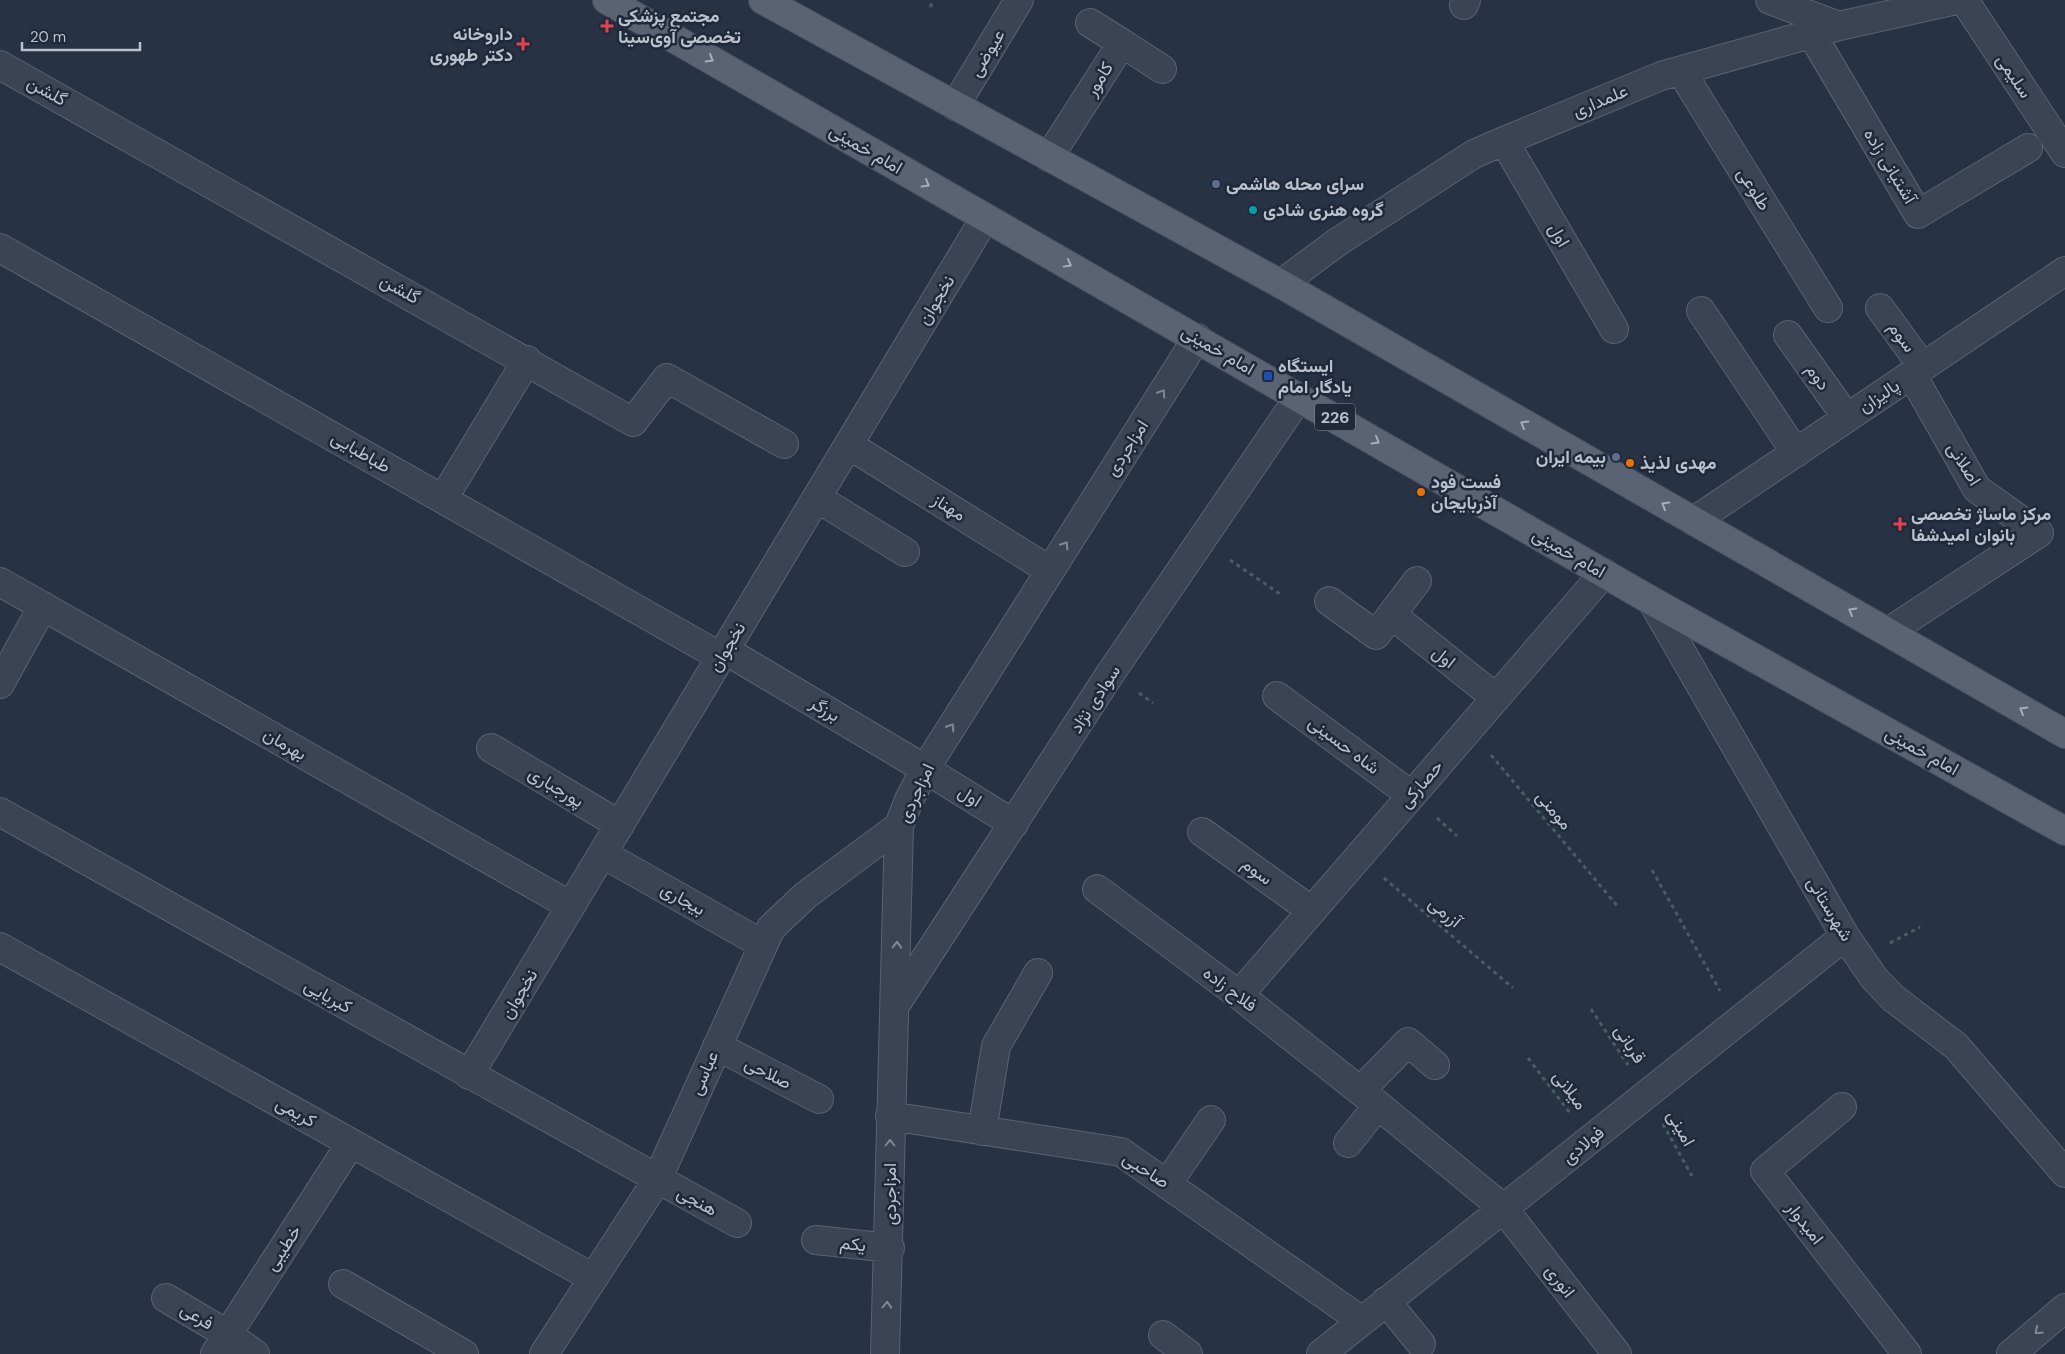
<svg xmlns="http://www.w3.org/2000/svg" width="2065" height="1354" font-family="'DM Sans',Vazirmatn,sans-serif">
  <style>
    .lines { fill: none; stroke-linecap: round; stroke-linejoin: round }
    .minor-casing { stroke: #5a6272; stroke-width: 30 }
    .major-casing { stroke: #454d5e; stroke-width: 30 }
    .path { stroke: #475e62; stroke-width: 3; stroke-dasharray: 4 4; stroke-linecap: butt }
    .minor { stroke: #3b4455; stroke-width: 28 }
    .major { stroke: #596374; stroke-width: 28 }
    .oneway { stroke: #a6adbc }
    .oneway2 { stroke: #808898 }
    .health-dot { fill: #e0444e; stroke: #20293a; stroke-width: 2 }
    .service-dot { fill: #5c6f8a; stroke: #20293a; stroke-width: 2 }
    .culture-dot { fill: #0f9aa8; stroke: #20293a; stroke-width: 2 }
    .transit-dot { fill: #1a4fb4; stroke: #20293a; stroke-width: 2 }
    .food-dot { fill: #e8710a; stroke: #20293a; stroke-width: 2 }
    .labels { text-anchor: middle; dominant-baseline: central; stroke-width: 5; stroke-linejoin: round; paint-order: stroke }
    .shield { fill: #20293a; stroke: #8b93a2; stroke-width: 1 }
    .shield-label { font-size: 16px; font-weight: bold; fill: #b9c0ce }
    .poi-label { font-size: 18px; font-weight: bold; fill: #b9c0ce; stroke: #20293a; text-anchor: start }
    .street-label { font-size: 18px; fill: #b9c0ce; stroke: #20293a }
  </style>
  <rect width="100%" height="100%" fill="#273245"/>
  <g class="lines">
    <defs>
      <path id="minor" d="M 1770,0 L 1839,26
        M 1964,0 L 2065,153
        M 1464,5 L 1466,0
        M 1090,23 L 1122,43
        M 1811,33 L 1918,214 L 2028,148
        M 0,65 L 633,422 L 667,378 L 784,444
        M 1681,71 L 1828,308
        M 955,106 L 1019,0
        M 1504,141 L 1614,329
        M 1049,157 L 1122,43 L 1162,69
        M 0,248 L 721,657
        M 1281,284 L 1336,243 L 1474,154 L 1504,141 L 1661,76 L 1839,26 L 1956,0
        M 1880,308 L 1923,367
        M 1701,311 L 1796,453
        M 1788,335 L 1847,418
        M 849,445 L 1049,570
        M 817,498 L 905,552
        M 443,499 L 527,360
        M 1694,521 L 2065,271
        M 0,582 L 571,906
        M 1329,601 L 1376,635 L 1417,581
        M 1652,601 L 1845,936 L 1874,978 L 1893,998 L 1956,1046 L 2065,1173
        M 1392,615 L 1496,698
        M 1888,632 L 2039,533 L 1977,489 L 1912,375
        M 725,650 L 925,769 L 1014,824
        M 0,684 L 43,606
        M 1277,696 L 1411,795
        M 491,748 L 620,825
        M 0,812 L 737,1223
        M 1202,832 L 1312,911
        M 603,854 L 762,944
        M 1097,889 L 1239,995 L 1378,1105 L 1503,1208 L 1617,1354
        M 0,947 L 593,1278
        M 1239,995 L 1604,573
        M 896,1004 L 1110,674 L 1299,397
        M 717,1046 L 819,1099
        M 469,1075 L 985,218
        M 1360,1091 L 1408,1042 L 1435,1065
        M 1842,1107 L 1765,1171 L 1907,1354
        M 890,1116 L 1121,1152 L 1362,1321
        M 982,1131 L 996,1046 L 1038,973
        M 1348,1143 L 1378,1105
        M 1167,1184 L 1211,1120
        M 816,1240 L 890,1248
        M 343,1284 L 464,1354
        M 166,1298 L 227,1334 L 255,1354
        M 1386,1301 L 1421,1344
        M 1163,1335 L 1188,1354
        M 215,1354 L 351,1143
        M 544,1354 L 657,1180 L 771,928 L 806,895 L 899,826
        M 885,1354 L 899,826 L 909,800 L 925,769 L 1197,338
        M 1321,1354 L 1845,936
        M 2011,1354 L 2065,1308"/>
      <path id="major" d="M 607,0 L 1652,601 L 2065,831
        M 763,0 L 1281,284 L 2065,734"/>
    </defs>
    <use href="#minor" class="minor-casing"/>
    <use href="#major" class="major-casing"/>
    <path class="path" d="M 930,7 L 934,0
      M 1230,560 L 1283,596
      M 1139,693 L 1153,703
      M 1491,755 L 1619,908
      M 1437,818 L 1457,836
      M 1652,870 L 1720,991
      M 1384,878 L 1513,988
      M 1890,943 L 1920,927
      M 1591,1009 L 1628,1065
      M 1528,1058 L 1570,1113
      M 1663,1124 L 1692,1176"/>
    <use href="#minor" class="minor"/>
    <use href="#major" class="major"/>
  </g>
  <defs><path id="oneway-chevron" d="M-2-3.5L2.5 0L-2 3.5" fill="none" stroke-width="1.6" stroke-linecap="round" stroke-linejoin="round" transform="scale(1.25)"/></defs>
  <g class="oneway">
    <use href="#oneway-chevron" transform="translate(710 59) rotate(30)"/>
    <use href="#oneway-chevron" transform="translate(926 184) rotate(30)"/>
    <use href="#oneway-chevron" transform="translate(1068 264) rotate(29)"/>
    <use href="#oneway-chevron" transform="translate(1524 424) rotate(-150)"/>
    <use href="#oneway-chevron" transform="translate(1376 441) rotate(30)"/>
    <use href="#oneway-chevron" transform="translate(1665 505) rotate(-150)"/>
    <use href="#oneway-chevron" transform="translate(1852 611) rotate(-150)"/>
    <use href="#oneway-chevron" transform="translate(2023 710) rotate(-150)"/>
  </g>
  <g class="oneway2">
    <use href="#oneway-chevron" transform="translate(1162 393) rotate(-57)"/>
    <use href="#oneway-chevron" transform="translate(1065 545) rotate(-57)"/>
    <use href="#oneway-chevron" transform="translate(951 727) rotate(-58)"/>
    <use href="#oneway-chevron" transform="translate(897 945) rotate(-89)"/>
    <use href="#oneway-chevron" transform="translate(890 1143) rotate(-90)"/>
    <use href="#oneway-chevron" transform="translate(887 1305) rotate(-88)"/>
    <use href="#oneway-chevron" transform="translate(2038 1331) rotate(140)"/>
  </g>
  <g class="health-dot">
    <path d="M604.5 18.5h5v5h5v5h-5v5h-5v-5h-5v-5h5z"/>
    <path d="M520.5 36.5h5v5h5v5h-5v5h-5v-5h-5v-5h5z"/>
    <path d="M1897.5 516.5h5v5h5v5h-5v5h-5v-5h-5v-5h5z"/>
  </g>
  <g class="service-dot">
    <circle cx="1216" cy="184" r="5"/>
    <circle cx="1616" cy="457" r="5"/>
  </g>
  <circle class="culture-dot" cx="1253" cy="210" r="5"/>
  <rect class="transit-dot" x="1263" y="371" width="10" height="10" rx="2.5"/>
  <g class="food-dot">
    <circle cx="1630" cy="463" r="5"/>
    <circle cx="1421" cy="492" r="5"/>
  </g>
  <g class="labels">
    <rect class="shield" x="1315" y="403.5" width="40" height="27" rx="4"/>
    <g class="shield-label">
      <text x="1335" y="417">226</text>
    </g>
    <g class="poi-label">
      <text x="618" y="16">مجتمع پزشکی<tspan x="618" dy="21">تخصصی آوی‌سینا</tspan></text>
      <text x="513" y="34" text-anchor="end">داروخانه<tspan x="513" dy="21">دکتر طهوری</tspan></text>
      <text x="1226" y="184">سرای محله هاشمی</text>
      <text x="1263" y="210">گروه هنری شادی</text>
      <text x="1278" y="366">ایستگاه<tspan x="1278" dy="21">یادگار امام</tspan></text>
      <text x="1606" y="457" text-anchor="end">بیمه ایران</text>
      <text x="1640" y="463">مهدی لذیذ</text>
      <text x="1431" y="482">فست فود<tspan x="1431" dy="21">آذربایجان</tspan></text>
      <text x="1911" y="514">مرکز ماساژ تخصصی<tspan x="1911" dy="21">بانوان امیدشفا</tspan></text>
    </g>
    <g class="street-label">
      <text transform="translate(987 53) rotate(-59)">عیوضی</text>
      <text transform="translate(2014 76) rotate(56)">سلیمی</text>
      <text transform="translate(1099 79) rotate(-58)">کامور</text>
      <text transform="translate(47 91) rotate(29)">گلشن</text>
      <text transform="translate(1600 101) rotate(-23)">علمداری</text>
      <text transform="translate(866 149) rotate(30)">امام خمینی</text>
      <text transform="translate(1890 166) rotate(59)">آشتیانی زاده</text>
      <text transform="translate(1754 189) rotate(58)">طلوعی</text>
      <text transform="translate(1559 235) rotate(60)">اول</text>
      <text transform="translate(400 289) rotate(29)">گلشن</text>
      <text transform="translate(936 300) rotate(-59)">نخجوان</text>
      <text transform="translate(1902 337) rotate(54)">سوم</text>
      <text transform="translate(1218 350) rotate(30)">امام خمینی</text>
      <text transform="translate(1818 377) rotate(55)">دوم</text>
      <text transform="translate(1879 396) rotate(-34)">پالیزان</text>
      <text transform="translate(1127 448) rotate(-57)">امزاجردی</text>
      <text transform="translate(361 452) rotate(30)">طباطبایی</text>
      <text transform="translate(1964 464) rotate(58)">اصلانی</text>
      <text transform="translate(949 507) rotate(32)">مهناز</text>
      <text transform="translate(1569 553) rotate(30)">امام خمینی</text>
      <text transform="translate(727 647) rotate(-59)">نخجوان</text>
      <text transform="translate(1444 657) rotate(38)">اول</text>
      <text transform="translate(1095 699) rotate(-57)">سوادی نژاد</text>
      <text transform="translate(825 709) rotate(31)">برزگر</text>
      <text transform="translate(285 744) rotate(30)">بهرمان</text>
      <text transform="translate(1344 745) rotate(37)">شاه حسینی</text>
      <text transform="translate(1922 751) rotate(29)">امام خمینی</text>
      <text transform="translate(1421 784) rotate(-49)">حصارکی</text>
      <text transform="translate(556 787) rotate(31)">پورجباری</text>
      <text transform="translate(916 793) rotate(-65)">امزاجردی</text>
      <text transform="translate(970 796) rotate(32)">اول</text>
      <text transform="translate(1554 810) rotate(50)">مومنی</text>
      <text transform="translate(1257 871) rotate(36)">سوم</text>
      <text transform="translate(683 899) rotate(29)">بیجاری</text>
      <text transform="translate(1830 909) rotate(59)">شهرستانی</text>
      <text transform="translate(1445 912) rotate(40)">آزرمی</text>
      <text transform="translate(1230 989) rotate(37)">فلاح زاده</text>
      <text transform="translate(519 994) rotate(-59)">نخجوان</text>
      <text transform="translate(328 996) rotate(29)">کبریایی</text>
      <text transform="translate(1630 1044) rotate(57)">قربانی</text>
      <text transform="translate(704 1073) rotate(-66)">عباسی</text>
      <text transform="translate(768 1073) rotate(27)">صلاحی</text>
      <text transform="translate(1570 1090) rotate(53)">میلانی</text>
      <text transform="translate(296 1112) rotate(29)">کریمی</text>
      <text transform="translate(1681 1128) rotate(61)">امینی</text>
      <text transform="translate(1583 1145) rotate(-39)">فولادی</text>
      <text transform="translate(1146 1170) rotate(33)">صاحبی</text>
      <text transform="translate(890 1194) rotate(-90)">امزاجردی</text>
      <text transform="translate(697 1201) rotate(28)">هنجی</text>
      <text transform="translate(1805 1223) rotate(52)">امیدوار</text>
      <text transform="translate(853 1244) rotate(6)">یکم</text>
      <text transform="translate(283 1248) rotate(-57)">خطیبی</text>
      <text transform="translate(1560 1281) rotate(52)">انوری</text>
      <text transform="translate(197 1316) rotate(31)">فرعی</text>
    </g>
  </g>
  <path d="M22 42v8h118v-8" fill="none" stroke="#b9c0ce" stroke-width="2.5"/>
  <text x="30" y="42" font-size="15" fill="#b9c0ce" stroke="#20293a" stroke-width="4" paint-order="stroke">20 m</text>
</svg>
